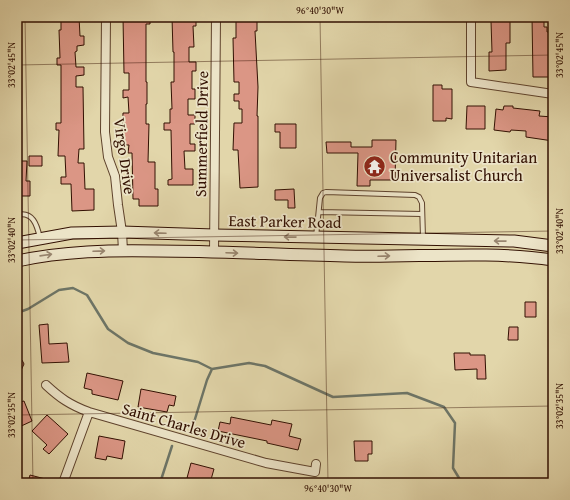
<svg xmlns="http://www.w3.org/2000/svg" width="570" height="500" font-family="'Gentium Book Plus',serif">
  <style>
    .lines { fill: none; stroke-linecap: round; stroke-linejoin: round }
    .stream { stroke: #6d7567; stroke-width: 2.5 }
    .building { fill: #db9685; stroke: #321002 }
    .lane-casing { stroke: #5e422c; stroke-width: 6 }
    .street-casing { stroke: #5e422c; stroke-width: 10 }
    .secondary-casing { stroke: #321002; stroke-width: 13 }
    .lane { stroke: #ece4c8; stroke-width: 4 }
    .street { stroke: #ece4c8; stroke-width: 8 }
    .secondary { stroke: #ece4c8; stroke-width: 11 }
    .oneway { stroke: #98856f }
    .ticks { fill: none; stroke: #321002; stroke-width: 1; stroke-opacity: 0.45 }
    .labels { text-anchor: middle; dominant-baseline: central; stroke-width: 3.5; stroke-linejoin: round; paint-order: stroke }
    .street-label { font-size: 16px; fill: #321002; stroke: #ece4c8 }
    .poi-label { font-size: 16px; fill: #321002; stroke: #ece4c8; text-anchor: start }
    .neatline { fill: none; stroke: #321002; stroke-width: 1.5 }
    .ticks-label { font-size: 10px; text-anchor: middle; fill: #321002 }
  </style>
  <rect width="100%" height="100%" fill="#e2d6aa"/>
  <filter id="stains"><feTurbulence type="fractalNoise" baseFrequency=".005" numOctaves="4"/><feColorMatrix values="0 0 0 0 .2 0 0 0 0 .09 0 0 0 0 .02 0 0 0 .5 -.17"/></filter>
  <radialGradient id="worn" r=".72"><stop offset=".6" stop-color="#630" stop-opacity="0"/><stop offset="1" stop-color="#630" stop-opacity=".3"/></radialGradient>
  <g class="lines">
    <path class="stream" d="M 17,313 L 28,309 L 59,290 L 73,288 L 87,295 L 108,329 L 128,343 L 153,353 L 198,362 L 212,369 L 249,363 L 265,366 L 333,397 L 407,393 L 444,407 L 455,423 L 453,468 L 462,483
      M 191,432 L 207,380 L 212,369
      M 160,483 L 172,446"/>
  </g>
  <path class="building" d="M 61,17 L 79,17 L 80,36 L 84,36 L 84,45 L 77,46 L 77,51 L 75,52 L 76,67 L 84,67 L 84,75 L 76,76 L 76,87 L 83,87 L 84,149 L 79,149 L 78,163 L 84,163 L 85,189 L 94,189 L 94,210 L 72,211 L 71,184 L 61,184 L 61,177 L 66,177 L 65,156 L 58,156 L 59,130 L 56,130 L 56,123 L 61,123 L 61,65 L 57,65 L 57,58 L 60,58 L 59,30 L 61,30 Z
    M 123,17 L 150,17 L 150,24 L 146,24 L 146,82 L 147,82 L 147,104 L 146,104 L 146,124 L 149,124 L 148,162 L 155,162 L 155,189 L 158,189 L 158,206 L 139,206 L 139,199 L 133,199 L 132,153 L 128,153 L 129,145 L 122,145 L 123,113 L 129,113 L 128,97 L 123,98 L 123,90 L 129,90 L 129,73 L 124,73 Z
    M 172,17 L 196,17 L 196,26 L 193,26 L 194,47 L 189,47 L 189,62 L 196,62 L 196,71 L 192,71 L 192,89 L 195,89 L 195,99 L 188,99 L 188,115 L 195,115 L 195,124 L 190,124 L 190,144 L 195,144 L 195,151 L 184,151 L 185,169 L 193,169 L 193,185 L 168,185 L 168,180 L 172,179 L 171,130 L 164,130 L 164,123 L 170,123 L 170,109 L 172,109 L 171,82 L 174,82 L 174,52 L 173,52 Z
    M 236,17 L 257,17 L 257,31 L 255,31 L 258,87 L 257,116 L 258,116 L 258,187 L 240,188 L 238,150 L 233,150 L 234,123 L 242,123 L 242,109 L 239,109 L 239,101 L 234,101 L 234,94 L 239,94 L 239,82 L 234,82 L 233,38 L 236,38 Z
    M 532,17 L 544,17 L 544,27 L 547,27 L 547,32 L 553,32 L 553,77 L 533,77 Z
    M 491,21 L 510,21 L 510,43 L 506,43 L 506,70 L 489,71 L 489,52 L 492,52 Z
    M 433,85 L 442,85 L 442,89 L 452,89 L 452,119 L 446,118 L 446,121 L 433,121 Z
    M 467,106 L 485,106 L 485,129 L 466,129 Z
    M 504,106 L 513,106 L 513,108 L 540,111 L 539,116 L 553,117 L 553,141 L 526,137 L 526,131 L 511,130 L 510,132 L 494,130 L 496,109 L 503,110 Z
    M 275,124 L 296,124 L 296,148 L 280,148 L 280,132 L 275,132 Z
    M 372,140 L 396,140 L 395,180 L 370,180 L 370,186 L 357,186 L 358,153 L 327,153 L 326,142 L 351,142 L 351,147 L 372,147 Z
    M 29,156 L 42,156 L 42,166 L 29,166 Z
    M 17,161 L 27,161 L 26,181 L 30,181 L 30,196 L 17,196 Z
    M 294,189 L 295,208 L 288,208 L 288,200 L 275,200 L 275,190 Z
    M 525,302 L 536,302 L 536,317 L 525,317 Z
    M 48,324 L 49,344 L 67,343 L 69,362 L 42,363 L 39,325 Z
    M 509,327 L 518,327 L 518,340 L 508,340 Z
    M 454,353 L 470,353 L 470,355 L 485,355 L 486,379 L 477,379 L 477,369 L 455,370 Z
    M 17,358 L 22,360 L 24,364 L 17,379 Z
    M 87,373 L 123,381 L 118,400 L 92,394 L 92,390 L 84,388 Z
    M 141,389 L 176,396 L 174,406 L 169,405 L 167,412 L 138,407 Z
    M 24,401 L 32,421 L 17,428 L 17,403 Z
    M 47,415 L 68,434 L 49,454 L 43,449 L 47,445 L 32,431 Z
    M 231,417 L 271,425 L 272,420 L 292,424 L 289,436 L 301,439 L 298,450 L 267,443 L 267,441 L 218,431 L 220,422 L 230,424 Z
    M 99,436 L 125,441 L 122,459 L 107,456 L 106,460 L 95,458 Z
    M 354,441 L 372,441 L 372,454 L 368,454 L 368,461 L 355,461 Z
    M 191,463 L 214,469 L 210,483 L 199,483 L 199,481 L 187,478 Z
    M 30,475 L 53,481 L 52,483 L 28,483 Z"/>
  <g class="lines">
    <defs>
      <path id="lane" d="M 319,212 L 422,214
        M 17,215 C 33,211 37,225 40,238
        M 316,237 L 320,198 L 323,193 L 326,192 L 415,195 L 419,197 L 422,203 L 423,238"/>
      <path id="street" d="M 106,17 L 105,132 L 108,157 L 115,176 L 118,205 L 122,232 L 123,251
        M 471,17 L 471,82 L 553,94
        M 214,252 L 216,17
        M 46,385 C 60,398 70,405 89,412 L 266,463 L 315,472 L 316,464
        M 63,483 L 89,412"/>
      <path id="secondary" d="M 17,243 L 72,233 L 122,232 L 214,235 L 514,241 L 553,246
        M 17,261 C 64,251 111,250 158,251 C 220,251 283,255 345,256 C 415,258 483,250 553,260"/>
    </defs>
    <use href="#lane" class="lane-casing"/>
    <use href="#street" class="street-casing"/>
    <use href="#secondary" class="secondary-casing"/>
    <use href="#lane" class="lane"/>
    <use href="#street" class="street"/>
    <use href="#secondary" class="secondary"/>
  </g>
  <defs><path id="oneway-shaft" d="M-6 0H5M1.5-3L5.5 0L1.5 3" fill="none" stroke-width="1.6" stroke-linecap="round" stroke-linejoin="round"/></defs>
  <g class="oneway">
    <use href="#oneway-shaft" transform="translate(160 233) rotate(-178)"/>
    <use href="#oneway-shaft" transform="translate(290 237) rotate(-179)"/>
    <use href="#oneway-shaft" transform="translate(500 241) rotate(-179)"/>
    <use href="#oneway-shaft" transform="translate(99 251) rotate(-2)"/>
    <use href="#oneway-shaft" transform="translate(232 253) rotate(2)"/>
    <use href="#oneway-shaft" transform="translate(46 255) rotate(-8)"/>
    <use href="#oneway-shaft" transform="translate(384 256) rotate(-2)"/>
  </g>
  <path class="ticks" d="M 25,17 L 33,483M 320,17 L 328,483M 17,65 L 553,55M 17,240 L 553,231M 17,415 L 553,406"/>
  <defs>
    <symbol id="temple-disc" viewBox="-11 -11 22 22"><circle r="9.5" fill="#8f2418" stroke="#ece4c8"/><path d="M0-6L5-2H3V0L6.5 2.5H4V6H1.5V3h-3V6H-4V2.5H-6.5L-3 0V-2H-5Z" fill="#fff"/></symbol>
  </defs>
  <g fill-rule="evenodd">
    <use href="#temple-disc" x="362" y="154" width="25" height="25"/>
  </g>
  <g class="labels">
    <g class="street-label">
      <text transform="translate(201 134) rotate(-89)">Summerfield Drive</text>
      <text transform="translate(125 156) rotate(82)">Virgo Drive</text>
      <text transform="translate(285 221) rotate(1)">East Parker Road</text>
      <text transform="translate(184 425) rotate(16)">Saint Charles Drive</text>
    </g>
    <g class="poi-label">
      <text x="390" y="157">Community Unitarian<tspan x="390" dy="18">Universalist Church</tspan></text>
    </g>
  </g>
  <rect width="570" height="500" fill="none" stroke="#e2d6aa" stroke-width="44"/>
  <rect x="22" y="22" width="526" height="456" class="neatline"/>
  <g class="ticks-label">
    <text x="320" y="14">96°40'30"W</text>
    <text transform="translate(559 55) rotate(-90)" y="4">33°02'45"N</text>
    <text transform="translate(11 65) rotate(-90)" y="4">33°02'45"N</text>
    <text transform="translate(559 231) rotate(-90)" y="4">33°02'40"N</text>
    <text transform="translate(11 240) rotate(-90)" y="4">33°02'40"N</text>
    <text transform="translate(559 406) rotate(-90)" y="4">33°02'35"N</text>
    <text transform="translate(11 415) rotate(-90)" y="4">33°02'35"N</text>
    <text x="328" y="492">96°40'30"W</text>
  </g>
  <rect width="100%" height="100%" filter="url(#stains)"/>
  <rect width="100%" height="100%" fill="url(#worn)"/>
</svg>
